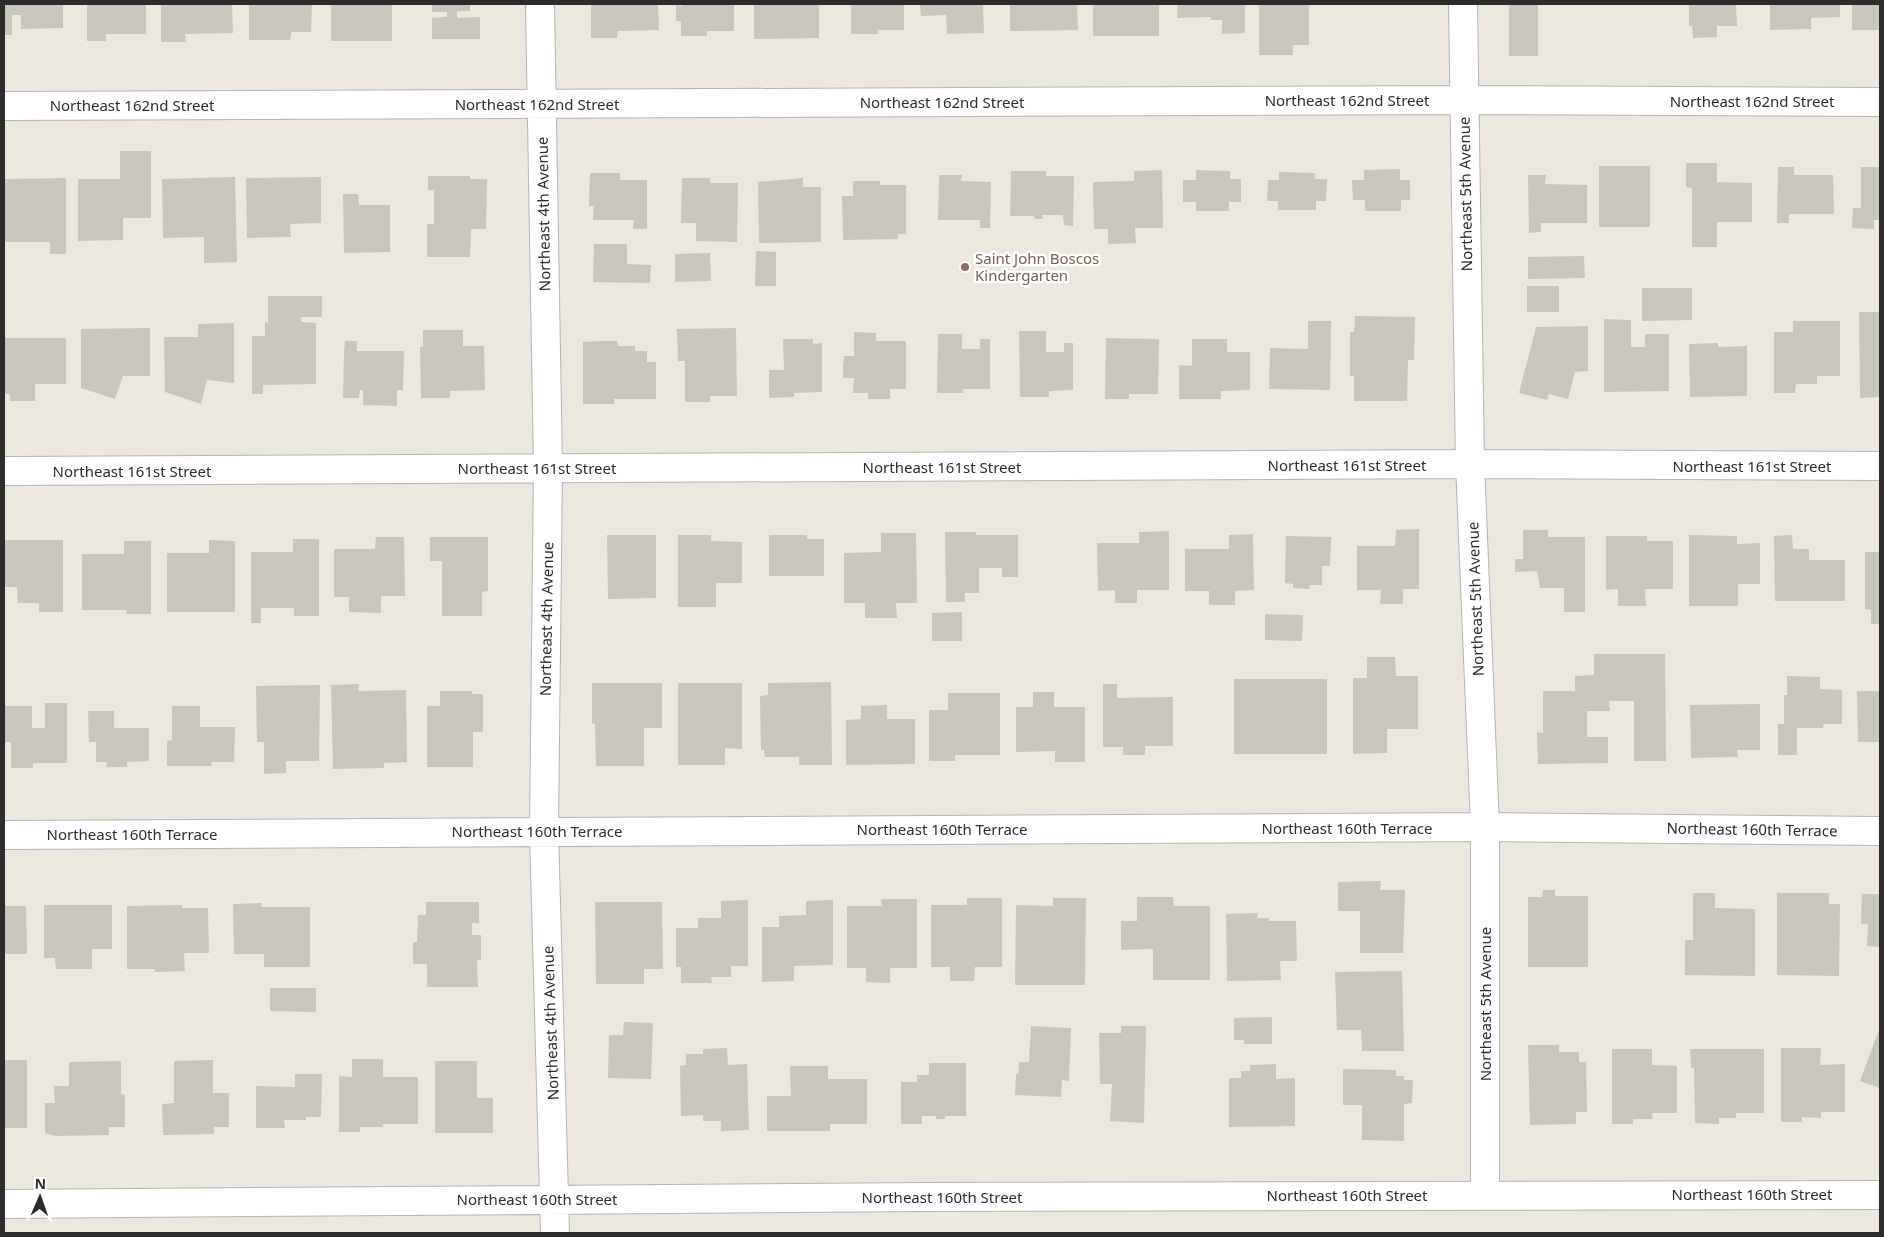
<svg xmlns="http://www.w3.org/2000/svg" width="1884" height="1237" font-family="'Noto Sans',sans-serif">
  <style>
    .building { fill: #c9c6bd }
    .lines { fill: none; stroke-linecap: round; stroke-linejoin: round }
    .minor-casing { stroke: #b2b3bf; stroke-width: 30 }
    .minor { stroke: #fff; stroke-width: 28 }
    .education-dot { fill: #8d6e63; stroke: #fff; stroke-width: 2 }
    .labels { text-anchor: middle; dominant-baseline: central; stroke-width: 5; stroke-linejoin: round; paint-order: stroke }
    .street-label { font-size: 15px; fill: #2c2c2c; stroke: #fff }
    .education-label { font-size: 15px; fill: #785e54; stroke: #fff; text-anchor: start }
  </style>
  <rect width="100%" height="100%" fill="#ede8de"/>
  <path class="building" d="M 4,4 L 63,4 L 63,28 L 21,29 L 21,15 L 12,15 L 12,35 L 4,35 Z
    M 87,4 L 146,4 L 146,34 L 106,34 L 106,41 L 87,41 Z
    M 161,4 L 232,4 L 233,33 L 185,34 L 186,42 L 161,42 Z
    M 249,4 L 312,4 L 311,32 L 291,32 L 290,40 L 249,40 Z
    M 331,4 L 392,4 L 392,41 L 331,41 Z
    M 432,4 L 470,4 L 470,11 L 457,11 L 457,18 L 480,17 L 480,39 L 432,39 L 432,18 L 447,17 L 447,12 L 432,12 Z
    M 591,4 L 658,4 L 659,30 L 618,31 L 617,38 L 591,38 Z
    M 682,4 L 734,4 L 734,31 L 707,31 L 707,36 L 681,36 L 681,21 L 676,21 L 676,5 L 682,6 Z
    M 754,4 L 819,4 L 819,38 L 754,39 Z
    M 851,4 L 904,4 L 904,30 L 878,30 L 878,34 L 851,34 Z
    M 920,4 L 983,4 L 984,33 L 947,34 L 946,15 L 921,16 Z
    M 1010,4 L 1077,4 L 1078,30 L 1010,31 Z
    M 1093,4 L 1159,4 L 1159,36 L 1093,36 Z
    M 1178,4 L 1245,4 L 1245,33 L 1222,34 L 1222,20 L 1211,20 L 1211,17 L 1177,18 Z
    M 1259,4 L 1309,4 L 1309,45 L 1293,45 L 1293,55 L 1259,55 Z
    M 1509,4 L 1538,4 L 1538,56 L 1509,56 Z
    M 1689,4 L 1736,4 L 1737,26 L 1717,26 L 1717,37 L 1693,38 L 1692,26 L 1689,26 Z
    M 1770,4 L 1840,4 L 1840,17 L 1811,18 L 1811,29 L 1770,30 Z
    M 1852,4 L 1880,4 L 1880,30 L 1852,30 Z
    M 120,151 L 151,151 L 151,218 L 123,218 L 123,240 L 78,241 L 78,179 L 120,179 Z
    M 1686,163 L 1717,163 L 1717,182 L 1752,183 L 1752,222 L 1717,222 L 1717,247 L 1692,247 L 1692,188 L 1686,187 Z
    M 1599,166 L 1650,166 L 1650,227 L 1599,227 Z
    M 1778,167 L 1794,167 L 1794,175 L 1833,175 L 1834,214 L 1789,214 L 1789,223 L 1777,223 Z
    M 1861,167 L 1880,167 L 1880,220 L 1874,220 L 1874,229 L 1852,228 L 1853,208 L 1861,208 Z
    M 1400,169 L 1400,180 L 1410,180 L 1410,200 L 1401,200 L 1401,211 L 1365,211 L 1365,200 L 1353,200 L 1352,180 L 1364,180 L 1364,170 Z
    M 1162,170 L 1163,228 L 1135,228 L 1136,243 L 1108,244 L 1108,229 L 1094,229 L 1093,182 L 1134,181 L 1134,171 Z
    M 1196,170 L 1230,171 L 1230,179 L 1241,179 L 1241,202 L 1229,202 L 1229,211 L 1196,211 L 1196,202 L 1183,202 L 1183,180 L 1196,180 Z
    M 1011,171 L 1046,171 L 1046,176 L 1074,176 L 1073,226 L 1064,225 L 1063,215 L 1042,215 L 1043,219 L 1035,219 L 1034,216 L 1010,216 Z
    M 1279,172 L 1315,173 L 1315,179 L 1327,179 L 1326,201 L 1316,201 L 1316,210 L 1278,210 L 1278,201 L 1267,201 L 1268,180 L 1279,180 Z
    M 590,173 L 620,173 L 620,180 L 647,180 L 647,229 L 633,229 L 634,220 L 593,220 L 594,206 L 589,206 Z
    M 939,175 L 962,175 L 961,181 L 991,182 L 990,228 L 980,228 L 980,220 L 938,220 Z
    M 1528,175 L 1546,175 L 1545,184 L 1587,185 L 1587,223 L 1541,223 L 1541,232 L 1529,233 Z
    M 428,176 L 470,176 L 470,179 L 487,179 L 486,229 L 471,229 L 470,257 L 427,257 L 427,224 L 434,224 L 434,190 L 428,190 Z
    M 235,177 L 237,262 L 204,263 L 204,237 L 163,238 L 162,179 Z
    M 321,177 L 321,223 L 290,224 L 291,237 L 247,238 L 246,178 Z
    M 66,178 L 66,254 L 50,254 L 50,242 L 4,242 L 4,179 Z
    M 682,178 L 710,178 L 710,183 L 738,183 L 737,242 L 696,241 L 696,223 L 681,223 Z
    M 803,178 L 803,187 L 821,187 L 821,242 L 759,243 L 758,182 Z
    M 853,181 L 880,181 L 880,185 L 906,185 L 906,234 L 898,234 L 898,239 L 843,240 L 842,196 L 853,196 Z
    M 343,194 L 358,194 L 359,205 L 390,205 L 390,252 L 344,253 Z
    M 594,244 L 627,244 L 627,264 L 651,265 L 650,283 L 593,282 Z
    M 756,251 L 776,252 L 776,286 L 755,286 Z
    M 710,253 L 711,281 L 675,282 L 675,254 Z
    M 1584,256 L 1585,278 L 1528,279 L 1528,257 Z
    M 1527,286 L 1559,286 L 1559,312 L 1527,312 Z
    M 1642,288 L 1692,288 L 1692,320 L 1642,321 Z
    M 268,296 L 322,296 L 322,317 L 301,317 L 301,322 L 316,323 L 316,384 L 263,385 L 263,394 L 252,394 L 252,336 L 265,336 L 265,322 L 268,323 Z
    M 1859,312 L 1880,312 L 1880,397 L 1860,398 Z
    M 1355,316 L 1415,317 L 1414,360 L 1408,360 L 1407,401 L 1354,401 L 1354,376 L 1350,376 L 1350,332 L 1354,332 Z
    M 1604,319 L 1631,320 L 1631,347 L 1645,347 L 1645,334 L 1669,334 L 1669,391 L 1604,392 Z
    M 1308,321 L 1331,321 L 1330,390 L 1269,389 L 1270,348 L 1308,349 Z
    M 1793,321 L 1840,321 L 1840,376 L 1817,376 L 1817,384 L 1796,384 L 1795,393 L 1774,393 L 1774,332 L 1793,332 Z
    M 234,323 L 234,383 L 207,380 L 201,404 L 165,392 L 164,337 L 198,337 L 198,324 Z
    M 1588,326 L 1588,371 L 1575,372 L 1568,399 L 1549,394 L 1547,400 L 1519,393 L 1536,327 Z
    M 150,328 L 150,376 L 123,376 L 115,399 L 81,388 L 81,329 Z
    M 736,328 L 737,396 L 710,396 L 710,402 L 685,402 L 685,361 L 678,361 L 677,329 Z
    M 423,330 L 463,330 L 463,346 L 484,346 L 485,390 L 450,391 L 450,398 L 421,398 L 420,347 L 423,347 Z
    M 1019,331 L 1046,331 L 1046,352 L 1064,352 L 1064,343 L 1073,343 L 1073,390 L 1049,391 L 1049,397 L 1020,397 Z
    M 854,332 L 876,333 L 876,341 L 906,341 L 906,389 L 890,389 L 890,399 L 868,399 L 868,393 L 853,393 L 854,378 L 843,378 L 843,367 L 844,356 L 854,356 Z
    M 938,334 L 962,334 L 962,349 L 980,349 L 980,339 L 990,339 L 990,389 L 963,389 L 963,393 L 937,393 Z
    M 4,338 L 66,338 L 66,384 L 35,384 L 35,401 L 10,401 L 10,394 L 4,394 Z
    M 1106,338 L 1159,339 L 1158,394 L 1129,394 L 1129,399 L 1105,399 Z
    M 783,339 L 813,339 L 813,344 L 822,343 L 822,392 L 794,393 L 794,397 L 769,398 L 769,370 L 784,370 Z
    M 1192,339 L 1227,339 L 1227,352 L 1250,352 L 1250,390 L 1221,391 L 1221,399 L 1179,399 L 1179,365 L 1192,366 Z
    M 345,341 L 357,341 L 357,351 L 404,351 L 403,390 L 397,390 L 397,406 L 363,405 L 363,390 L 360,390 L 359,398 L 343,398 L 344,353 Z
    M 600,341 L 617,341 L 618,346 L 635,346 L 635,351 L 647,351 L 647,362 L 656,362 L 656,399 L 614,399 L 614,404 L 583,404 L 583,342 Z
    M 1718,343 L 1718,347 L 1747,346 L 1747,396 L 1690,397 L 1689,344 Z
    M 1419,529 L 1419,589 L 1403,589 L 1403,604 L 1380,604 L 1381,590 L 1357,590 L 1357,546 L 1395,546 L 1396,530 Z
    M 1523,530 L 1548,530 L 1548,537 L 1585,537 L 1585,612 L 1564,612 L 1564,588 L 1540,588 L 1537,571 L 1515,572 L 1515,559 L 1523,559 Z
    M 1169,531 L 1169,590 L 1137,590 L 1137,603 L 1115,603 L 1115,590 L 1098,591 L 1097,543 L 1139,543 L 1139,532 Z
    M 945,532 L 976,532 L 976,535 L 1018,535 L 1018,577 L 1002,577 L 1002,568 L 979,568 L 979,593 L 965,593 L 965,602 L 946,602 Z
    M 881,533 L 916,533 L 917,603 L 896,603 L 897,618 L 865,618 L 865,603 L 844,603 L 844,553 L 881,552 Z
    M 1253,534 L 1254,590 L 1235,591 L 1235,605 L 1209,605 L 1209,591 L 1185,591 L 1185,549 L 1229,549 L 1229,535 Z
    M 607,535 L 656,535 L 656,598 L 608,599 Z
    M 678,535 L 711,535 L 711,541 L 742,542 L 742,583 L 716,583 L 716,607 L 678,607 Z
    M 769,535 L 807,535 L 807,539 L 824,539 L 824,576 L 769,576 Z
    M 1689,535 L 1737,536 L 1737,544 L 1760,543 L 1760,584 L 1738,584 L 1738,606 L 1689,606 Z
    M 1792,535 L 1793,549 L 1809,549 L 1809,560 L 1845,560 L 1845,601 L 1775,601 L 1774,536 Z
    M 1286,536 L 1331,537 L 1330,566 L 1322,566 L 1322,585 L 1309,585 L 1310,589 L 1293,588 L 1293,584 L 1285,583 Z
    M 1606,536 L 1647,536 L 1647,541 L 1673,541 L 1673,589 L 1645,589 L 1646,606 L 1618,606 L 1618,589 L 1606,590 Z
    M 376,537 L 404,537 L 405,596 L 381,596 L 381,613 L 349,612 L 349,597 L 334,597 L 334,549 L 375,549 Z
    M 430,537 L 488,537 L 488,591 L 482,592 L 482,616 L 442,616 L 442,561 L 430,561 Z
    M 293,539 L 319,539 L 319,616 L 294,616 L 294,608 L 261,608 L 261,623 L 251,623 L 251,552 L 293,552 Z
    M 4,540 L 63,540 L 63,612 L 39,612 L 39,603 L 18,603 L 17,587 L 4,587 Z
    M 209,540 L 235,541 L 235,612 L 167,612 L 167,553 L 209,553 Z
    M 124,541 L 151,541 L 151,614 L 126,614 L 127,610 L 82,610 L 82,554 L 124,554 Z
    M 1865,552 L 1880,552 L 1880,624 L 1871,624 L 1871,610 L 1865,609 Z
    M 962,612 L 962,641 L 932,641 L 932,613 Z
    M 1265,614 L 1303,615 L 1302,641 L 1265,640 Z
    M 1594,654 L 1665,654 L 1666,761 L 1634,761 L 1634,701 L 1609,701 L 1610,711 L 1587,711 L 1587,737 L 1608,737 L 1608,763 L 1538,764 L 1537,732 L 1543,733 L 1543,691 L 1575,691 L 1575,676 L 1594,675 Z
    M 1367,657 L 1395,657 L 1396,676 L 1418,676 L 1418,729 L 1387,729 L 1387,753 L 1353,754 L 1353,678 L 1367,678 Z
    M 1787,676 L 1820,677 L 1820,689 L 1842,690 L 1842,724 L 1824,724 L 1823,728 L 1797,728 L 1797,755 L 1778,755 L 1778,724 L 1784,724 L 1784,695 L 1787,695 Z
    M 1234,679 L 1327,679 L 1327,754 L 1234,754 Z
    M 831,682 L 832,765 L 799,765 L 799,757 L 765,757 L 764,750 L 761,750 L 760,696 L 768,695 L 768,683 Z
    M 592,683 L 662,683 L 662,728 L 644,728 L 644,766 L 596,766 L 595,724 L 592,723 Z
    M 678,683 L 742,683 L 742,749 L 725,748 L 725,765 L 678,765 Z
    M 359,684 L 358,691 L 406,690 L 407,762 L 384,763 L 384,768 L 333,769 L 331,685 Z
    M 1103,684 L 1117,684 L 1117,698 L 1173,697 L 1173,746 L 1145,746 L 1145,755 L 1123,755 L 1123,747 L 1103,747 Z
    M 320,685 L 319,761 L 286,761 L 286,773 L 264,774 L 264,742 L 257,742 L 256,686 Z
    M 440,691 L 472,691 L 472,694 L 483,694 L 483,732 L 473,732 L 473,767 L 427,767 L 427,706 L 440,706 Z
    M 1857,691 L 1880,691 L 1879,742 L 1858,742 Z
    M 1033,692 L 1054,692 L 1054,707 L 1085,707 L 1085,762 L 1055,762 L 1055,751 L 1016,752 L 1016,707 L 1033,707 Z
    M 948,693 L 1000,693 L 1000,755 L 955,755 L 955,761 L 929,761 L 929,710 L 948,710 Z
    M 45,703 L 67,703 L 67,763 L 33,763 L 33,768 L 11,768 L 11,742 L 5,742 L 5,706 L 32,706 L 32,728 L 45,728 Z
    M 1760,704 L 1760,750 L 1737,750 L 1738,757 L 1691,758 L 1690,705 Z
    M 887,705 L 887,719 L 915,719 L 915,764 L 846,765 L 846,720 L 861,719 L 861,706 Z
    M 172,706 L 200,706 L 200,727 L 235,727 L 234,762 L 211,762 L 212,766 L 167,766 L 167,741 L 172,740 Z
    M 88,711 L 114,711 L 114,728 L 149,728 L 149,761 L 127,762 L 127,767 L 106,767 L 107,762 L 96,762 L 96,742 L 89,742 Z
    M 1381,881 L 1380,890 L 1405,890 L 1403,953 L 1360,953 L 1360,911 L 1338,911 L 1338,882 Z
    M 1543,890 L 1555,890 L 1555,896 L 1588,896 L 1588,967 L 1528,967 L 1528,897 L 1542,897 Z
    M 1693,893 L 1715,893 L 1715,908 L 1755,909 L 1755,976 L 1685,975 L 1685,940 L 1693,940 Z
    M 1777,893 L 1829,893 L 1829,904 L 1840,904 L 1839,976 L 1777,975 Z
    M 1862,894 L 1880,894 L 1880,947 L 1867,946 L 1868,924 L 1861,924 Z
    M 1137,897 L 1173,897 L 1174,906 L 1210,906 L 1210,980 L 1153,980 L 1153,949 L 1121,950 L 1121,921 L 1137,921 Z
    M 967,898 L 1002,898 L 1002,967 L 975,967 L 974,981 L 950,981 L 950,967 L 931,967 L 931,905 L 967,905 Z
    M 1053,898 L 1086,898 L 1085,985 L 1015,985 L 1016,905 L 1053,906 Z
    M 881,899 L 917,899 L 917,968 L 890,968 L 890,983 L 866,982 L 866,968 L 847,968 L 847,906 L 882,906 Z
    M 748,900 L 748,966 L 731,966 L 731,977 L 711,977 L 712,983 L 681,983 L 681,967 L 676,967 L 676,928 L 698,928 L 698,918 L 721,918 L 721,901 Z
    M 833,900 L 833,965 L 794,966 L 794,981 L 762,982 L 762,927 L 779,927 L 779,916 L 806,915 L 806,901 Z
    M 426,902 L 479,902 L 479,923 L 472,923 L 472,935 L 481,935 L 481,960 L 477,960 L 478,987 L 427,987 L 427,964 L 413,964 L 413,942 L 417,942 L 418,915 L 426,915 Z
    M 595,902 L 662,902 L 663,969 L 644,969 L 644,984 L 596,984 Z
    M 262,903 L 261,907 L 310,907 L 310,967 L 264,967 L 264,954 L 234,954 L 233,904 Z
    M 44,905 L 112,905 L 112,949 L 92,949 L 92,969 L 56,969 L 55,958 L 44,958 Z
    M 182,905 L 182,908 L 208,908 L 209,953 L 184,953 L 185,971 L 155,972 L 155,969 L 127,969 L 127,906 Z
    M 4,906 L 26,906 L 27,954 L 4,954 Z
    M 1258,913 L 1257,918 L 1269,918 L 1269,921 L 1296,921 L 1297,961 L 1280,961 L 1281,980 L 1227,981 L 1226,914 Z
    M 1402,971 L 1404,1051 L 1362,1051 L 1361,1030 L 1337,1030 L 1335,972 Z
    M 270,988 L 316,988 L 316,1012 L 270,1011 Z
    M 1272,1017 L 1272,1044 L 1244,1044 L 1244,1040 L 1234,1040 L 1234,1018 Z
    M 624,1022 L 653,1023 L 651,1079 L 608,1078 L 609,1035 L 623,1035 Z
    M 1031,1026 L 1071,1028 L 1069,1081 L 1062,1080 L 1061,1097 L 1015,1095 L 1016,1074 L 1018,1074 L 1019,1062 L 1029,1062 Z
    M 1121,1026 L 1146,1026 L 1144,1123 L 1110,1121 L 1112,1084 L 1100,1084 L 1099,1033 L 1121,1033 Z
    M 1878,1032 L 1880,1033 L 1880,1088 L 1860,1081 Z
    M 1528,1045 L 1559,1045 L 1559,1052 L 1579,1052 L 1579,1062 L 1586,1062 L 1587,1112 L 1576,1112 L 1576,1124 L 1530,1125 Z
    M 727,1048 L 728,1065 L 747,1064 L 749,1130 L 721,1131 L 721,1121 L 703,1121 L 703,1115 L 681,1116 L 680,1066 L 686,1065 L 686,1054 L 703,1054 L 703,1049 Z
    M 1781,1048 L 1821,1048 L 1820,1065 L 1845,1064 L 1845,1112 L 1821,1112 L 1821,1118 L 1802,1117 L 1802,1122 L 1781,1122 Z
    M 1612,1049 L 1652,1049 L 1652,1065 L 1677,1066 L 1677,1113 L 1652,1113 L 1653,1119 L 1633,1119 L 1633,1124 L 1612,1124 Z
    M 1690,1049 L 1764,1049 L 1764,1113 L 1736,1113 L 1736,1118 L 1719,1118 L 1719,1124 L 1695,1123 L 1694,1068 L 1691,1068 Z
    M 352,1059 L 383,1059 L 383,1077 L 418,1077 L 418,1124 L 383,1124 L 383,1127 L 360,1127 L 360,1132 L 339,1132 L 339,1076 L 352,1077 Z
    M 4,1060 L 27,1060 L 27,1128 L 4,1128 Z
    M 213,1060 L 213,1093 L 229,1093 L 229,1127 L 214,1127 L 214,1134 L 163,1135 L 162,1104 L 174,1103 L 174,1061 Z
    M 121,1061 L 121,1094 L 125,1095 L 125,1127 L 109,1127 L 109,1135 L 56,1136 L 45,1133 L 45,1103 L 55,1103 L 54,1086 L 69,1086 L 69,1062 Z
    M 435,1061 L 477,1061 L 477,1098 L 493,1098 L 493,1133 L 435,1133 Z
    M 929,1063 L 966,1063 L 966,1116 L 945,1116 L 945,1119 L 936,1119 L 936,1116 L 922,1116 L 922,1124 L 901,1124 L 901,1082 L 917,1082 L 917,1075 L 929,1075 Z
    M 1276,1064 L 1276,1079 L 1295,1078 L 1295,1126 L 1229,1127 L 1229,1078 L 1241,1078 L 1241,1071 L 1250,1071 L 1250,1065 Z
    M 790,1066 L 828,1066 L 828,1079 L 867,1079 L 867,1124 L 830,1124 L 830,1131 L 767,1131 L 767,1096 L 791,1096 Z
    M 1343,1069 L 1396,1070 L 1396,1076 L 1404,1076 L 1404,1080 L 1413,1080 L 1412,1103 L 1404,1104 L 1404,1141 L 1362,1140 L 1362,1105 L 1343,1105 Z
    M 295,1074 L 322,1074 L 321,1117 L 306,1117 L 306,1120 L 284,1120 L 285,1128 L 256,1128 L 256,1086 L 295,1087 Z"/>
  <g class="lines">
    <defs>
      <path id="minor" d="M 540,4 L 548,468 L 544,831 L 555,1233
        M 1463,4 L 1470,464 L 1485,827 L 1485,1194
        M 4,106 L 1463,100 L 1880,102
        M 4,471 L 1470,464 L 1880,466
        M 4,835 L 1485,827 L 1880,831
        M 4,1204 C 629,1198 1255,1194 1880,1195"/>
    </defs>
    <use href="#minor" class="minor-casing"/>
    <use href="#minor" class="minor"/>
  </g>
  <circle class="education-dot" cx="965" cy="267" r="5"/>
  <g class="labels">
    <g class="street-label">
      <text x="1347" y="100">Northeast 162nd Street</text>
      <text x="1752" y="101">Northeast 162nd Street</text>
      <text x="942" y="102">Northeast 162nd Street</text>
      <text x="537" y="104">Northeast 162nd Street</text>
      <text x="132" y="105">Northeast 162nd Street</text>
      <text transform="translate(1465 194) rotate(-91)">Northeast 5th Avenue</text>
      <text transform="translate(543 214) rotate(-91)">Northeast 4th Avenue</text>
      <text x="1347" y="465">Northeast 161st Street</text>
      <text x="1752" y="466">Northeast 161st Street</text>
      <text x="942" y="467">Northeast 161st Street</text>
      <text x="537" y="468">Northeast 161st Street</text>
      <text x="132" y="471">Northeast 161st Street</text>
      <text transform="translate(1475 599) rotate(-92)">Northeast 5th Avenue</text>
      <text transform="translate(546 619) rotate(-89)">Northeast 4th Avenue</text>
      <text x="1347" y="828">Northeast 160th Terrace</text>
      <text x="942" y="829">Northeast 160th Terrace</text>
      <text transform="translate(1752 829) rotate(1)">Northeast 160th Terrace</text>
      <text x="537" y="831">Northeast 160th Terrace</text>
      <text x="132" y="834">Northeast 160th Terrace</text>
      <text transform="translate(1485 1004) rotate(-90)">Northeast 5th Avenue</text>
      <text transform="translate(550 1023) rotate(-92)">Northeast 4th Avenue</text>
      <text x="1752" y="1194">Northeast 160th Street</text>
      <text x="1347" y="1195">Northeast 160th Street</text>
      <text x="942" y="1197">Northeast 160th Street</text>
      <text x="537" y="1199">Northeast 160th Street</text>
    </g>
    <g class="education-label">
      <text x="975" y="258">Saint John Boscos<tspan x="975" dy="17">Kindergarten</tspan></text>
    </g>
  </g>
  <rect width="1884" height="1237" fill="none" stroke="#2c2c2c" stroke-width="10"/>
  <g transform="translate(40 1197) rotate(2)" stroke="#ffffff" stroke-width="4" paint-order="stroke">
  <path d="M0-4L9 19L0 12L-9 19Z" fill="#2c2c2c"/>
  <text y="-8" font-size="14" font-weight="bold" text-anchor="middle" fill="#2c2c2c">N</text>
  </g>
</svg>
